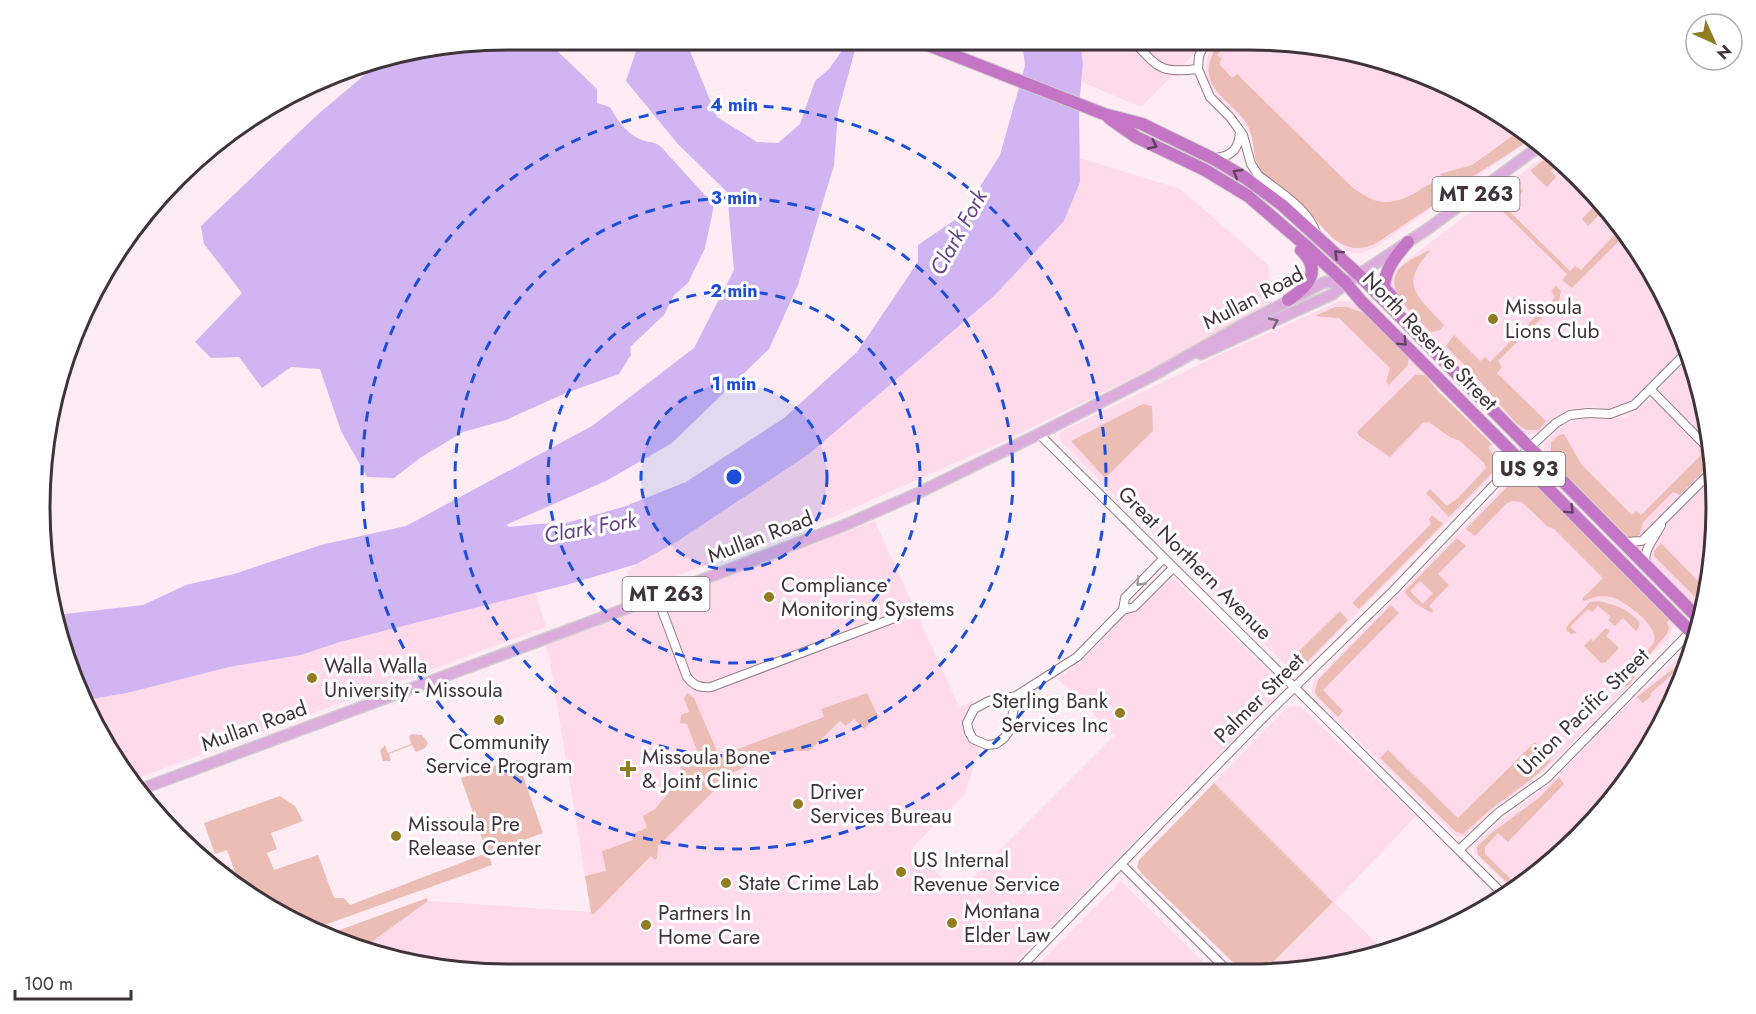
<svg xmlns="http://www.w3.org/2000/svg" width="1756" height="1014" font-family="Jost,sans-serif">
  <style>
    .built { fill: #ffdaeb }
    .green { fill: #ecbdb4; fill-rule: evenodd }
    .water { fill: #d0b5f2 }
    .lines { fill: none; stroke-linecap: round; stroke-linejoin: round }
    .minor-casing { stroke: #957b87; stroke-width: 10 }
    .major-casing { stroke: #d1ced0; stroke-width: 13 }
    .highway-casing { stroke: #d1ced0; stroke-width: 14 }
    .minor { stroke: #fff; stroke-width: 8 }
    .major { stroke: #dcacdd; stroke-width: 10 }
    .highway { stroke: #c575c6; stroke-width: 12 }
    .oneway { stroke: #60445d }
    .oneway2 { stroke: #7e647b }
    .oneway3 { stroke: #9f9a9c }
    .ring { fill: none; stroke: #1d4ed8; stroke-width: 3; stroke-dasharray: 10 8 }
    .poi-dot { fill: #927d24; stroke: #fff; stroke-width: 2 }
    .labels { text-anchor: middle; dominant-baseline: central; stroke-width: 6; stroke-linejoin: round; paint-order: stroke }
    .shield { fill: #fff; stroke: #797175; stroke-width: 1.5 }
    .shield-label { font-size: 20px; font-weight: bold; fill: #3f343a }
    .street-label { font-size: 21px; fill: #3f343a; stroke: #fff }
    .poi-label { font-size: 21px; fill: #3f343a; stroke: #fff; text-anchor: start }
    .water-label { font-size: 22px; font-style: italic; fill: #67438c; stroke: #fff }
    .rim { fill: none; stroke: #3f343a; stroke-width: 3 }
    .centre { fill: #1d4ed8; stroke: #fff; stroke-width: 3 }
    .ring-label { font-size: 18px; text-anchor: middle; font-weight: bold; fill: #1d4ed8; stroke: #fff; stroke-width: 6; stroke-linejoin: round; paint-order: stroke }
  </style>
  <rect width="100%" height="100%" fill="#fdecf4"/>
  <path class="built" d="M 1080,40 L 1208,40 L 1141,107 L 1082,82 L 1083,64 Z
    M 1218,40 L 1280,40 L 1400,64 L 1509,118 L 1533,138 L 1374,248 L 1361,253 L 1348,252 L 1260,169 L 1253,140 L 1243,122 L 1214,93 L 1206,75 L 1207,57 Z
    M 1550,152 L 1580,176 L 1638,247 L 1681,328 L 1687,347 L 1629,402 L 1606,410 L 1593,407 L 1571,409 L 1556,417 L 1543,430 L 1535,434 L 1526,434 L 1521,431 L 1397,300 L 1390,286 L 1391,277 L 1398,267 Z
    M 1080,158 L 1180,189 L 1269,266 L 1270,304 L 1178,356 L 1002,442 L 833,517 L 634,592 L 627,571 L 678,541 L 809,454 L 994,296 L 1080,182 Z
    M 1340,301 L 1351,302 L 1364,311 L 1410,357 L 1438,391 L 1494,447 L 1499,454 L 1500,463 L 1493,476 L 1302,669 L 1296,671 L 1291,670 L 1061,442 L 1059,435 L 1062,431 L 1219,355 Z
    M 1690,357 L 1708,415 L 1711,443 L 1661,393 L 1660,389 Z
    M 1653,398 L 1657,399 L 1712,454 L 1717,507 L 1708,598 L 1705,606 L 1691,602 L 1549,460 L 1544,450 L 1544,443 L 1563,424 L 1584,418 L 1602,419 L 1625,417 Z
    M 1516,477 L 1523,477 L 1532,481 L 1671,620 L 1674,626 L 1668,639 L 1648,658 L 1630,684 L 1550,765 L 1527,785 L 1492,810 L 1465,836 L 1461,837 L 1456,836 L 1316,699 L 1312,694 L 1312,687 L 1314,681 L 1507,483 Z
    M 875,521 L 959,707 L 975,700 L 965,717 L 964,723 L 965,731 L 979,748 L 965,794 L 912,848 L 957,893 L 1115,735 L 1057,678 L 1079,664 L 1124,616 L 1164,583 L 1171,580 L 1176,580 L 1277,680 L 1279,687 L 1278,694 L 1004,974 L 476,974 L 359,951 L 428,901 L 591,912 L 549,656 L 545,645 Z
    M 535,592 L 546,627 L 130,781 L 86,700 L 127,693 L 229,667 L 301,655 L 340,642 Z
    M 1692,651 L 1682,686 L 1638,767 L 1580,838 L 1512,890 L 1474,852 L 1474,845 L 1498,823 L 1552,782 L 1627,705 L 1671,664 L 1686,653 Z
    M 1294,706 L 1301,707 L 1416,816 L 1334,902 L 1387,953 L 1280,974 L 1261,974 L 1333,902 L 1214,783 L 1286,708 Z
    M 1121,881 L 1215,974 L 1028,974 Z"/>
  <path class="green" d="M 1221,40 L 1232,40 L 1217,55 L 1222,59 L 1219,64 L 1232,78 L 1237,74 L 1353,188 C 1362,194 1372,201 1383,202 C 1393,203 1406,198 1415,193 C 1420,190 1426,185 1431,184 C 1438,184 1443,190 1444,196 L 1438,202 L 1375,244 C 1362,249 1352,250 1340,243 C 1327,236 1316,218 1305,207 C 1295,197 1265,177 1259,168 C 1252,156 1255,138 1247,124 C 1233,101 1198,89 1212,56 C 1214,50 1216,44 1221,40 Z
    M 1522,129 L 1533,138 L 1453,189 L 1452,182 L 1440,174 L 1472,165 Z
    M 1552,153 L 1561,160 L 1551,171 L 1556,177 L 1547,187 L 1530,171 Z
    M 1514,182 L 1523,191 L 1507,209 L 1570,271 L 1575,266 L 1581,270 L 1622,227 L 1627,233 L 1572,288 L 1562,280 L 1567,274 L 1493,202 Z
    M 1600,200 L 1606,208 L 1588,226 L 1582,219 Z
    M 1431,250 C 1398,286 1417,295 1444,325 L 1440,330 L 1431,332 C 1417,317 1378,288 1402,266 C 1409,260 1419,256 1427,251 Z
    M 1556,286 L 1561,291 L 1559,301 L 1498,361 L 1502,367 L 1497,373 L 1546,421 L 1539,430 L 1526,430 L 1516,423 L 1477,378 L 1446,346 L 1454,335 L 1480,361 L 1485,357 L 1490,362 L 1555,297 L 1551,291 Z
    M 1335,307 L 1346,307 L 1367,314 L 1409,355 L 1408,365 L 1389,385 L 1386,382 L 1390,368 L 1339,318 L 1315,316 Z
    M 1415,375 L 1425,375 L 1438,391 L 1492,444 L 1488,447 L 1495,458 L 1492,473 L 1449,517 L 1426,493 L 1430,489 L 1447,506 L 1458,498 L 1486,468 L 1484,463 L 1460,441 L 1450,437 L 1429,422 L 1423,423 L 1390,457 L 1359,436 L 1357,432 Z
    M 1143,404 L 1152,406 L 1153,431 L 1105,478 L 1071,441 Z
    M 1564,434 L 1581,464 L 1632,515 L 1636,511 L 1641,515 L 1701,455 L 1699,451 L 1701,449 L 1712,455 L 1712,462 L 1680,495 L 1673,492 L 1643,522 L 1640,534 L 1636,537 L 1628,537 L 1551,460 L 1551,442 L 1559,435 Z
    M 1524,481 L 1532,486 L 1535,483 L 1670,619 L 1667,622 L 1669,628 L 1667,634 L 1645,660 L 1630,684 L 1626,687 L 1618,680 L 1618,677 C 1626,669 1651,651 1654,641 C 1659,626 1624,600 1611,597 C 1601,595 1593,597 1584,601 L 1582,599 L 1603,578 L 1554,529 L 1547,526 L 1522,502 L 1512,501 L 1506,504 L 1475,536 L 1466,529 L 1511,483 Z
    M 1432,515 L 1443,524 L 1359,609 L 1352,603 L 1431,524 L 1429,519 Z
    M 1457,538 L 1466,546 L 1438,574 L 1449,585 L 1429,606 L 1433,610 L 1432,613 L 1416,604 L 1404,592 ZM 1420,581 L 1433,593 L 1423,604 L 1410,591 Z
    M 1661,543 L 1701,584 L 1705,580 L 1709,584 L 1708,599 L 1694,596 L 1654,556 L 1654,551 Z
    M 1599,601 C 1614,604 1630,610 1640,623 L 1639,627 L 1636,631 L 1623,618 L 1615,626 L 1608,620 L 1611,617 L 1598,606 L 1592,612 L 1588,609 L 1570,627 L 1577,633 L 1571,634 L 1567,631 L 1566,627 L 1590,602 Z
    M 1391,605 L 1399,613 L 1323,690 L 1343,711 L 1338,717 L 1317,696 L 1315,692 L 1318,680 Z
    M 1340,611 L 1348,620 L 1304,665 L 1295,668 L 1287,663 Z
    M 1606,628 L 1610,631 L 1606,636 L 1619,648 L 1606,662 L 1601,663 L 1584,646 L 1591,639 L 1593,641 Z
    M 1691,655 L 1688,663 L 1679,668 L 1650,694 L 1651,696 L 1643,703 L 1637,697 Z
    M 687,693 L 694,698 L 719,756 L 824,717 L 821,709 L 867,693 L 878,716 L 864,729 L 854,719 L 846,726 L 840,721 L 809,751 L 778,751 L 732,773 L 658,846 L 657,858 L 655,860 L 651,856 L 593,915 L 591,912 L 585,876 L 606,871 L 602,851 L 633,840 L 632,834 L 647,828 L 643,816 L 655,809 L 683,775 L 680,767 L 700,759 L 687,724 L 680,723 L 681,715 L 689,712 L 684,698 Z
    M 412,734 L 422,735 L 428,743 L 425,748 L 416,752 L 412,745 L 389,754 L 391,761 L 383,761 L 380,751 L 385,745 L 388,753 L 411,744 L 409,736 Z
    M 1535,742 L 1551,761 L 1534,777 L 1491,809 L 1463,834 L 1456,832 L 1380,758 L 1388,750 L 1458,818 Z
    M 510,760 L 521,760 L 530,773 L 523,776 L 543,833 L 488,853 L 492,865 L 313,929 L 247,896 L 242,891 L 227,850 L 215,854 L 204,823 L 280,796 L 295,806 L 303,821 L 271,833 L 277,849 L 267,853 L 274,870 L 318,855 L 334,898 L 344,898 L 350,905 L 487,853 L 461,778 Z
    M 1559,777 L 1564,784 L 1508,842 L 1498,833 L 1485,847 L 1485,854 L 1518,886 L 1514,889 L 1478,855 L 1477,847 L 1489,835 L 1540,797 Z
    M 1214,783 L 1333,902 L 1261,974 L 1245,974 L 1142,874 L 1137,867 L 1139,860 Z
    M 427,898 L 428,901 L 359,951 L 326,935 Z"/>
  <path class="water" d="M 507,39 L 545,39 L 597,89 L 597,103 L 610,107 C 618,121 628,136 645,141 C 653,143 656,142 662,148 L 714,205 L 705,248 L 688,283 L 674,295 L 664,315 L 630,347 L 631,355 L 619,374 L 566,393 L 506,420 L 463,432 L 420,458 L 394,478 L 367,477 L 341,431 L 320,369 L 291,367 L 262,388 L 239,357 L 211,358 L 195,342 L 242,293 L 204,244 L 201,226 L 316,116 L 374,67 L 393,62 L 394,58 L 468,45 L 473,50 L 488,48 L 493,41 Z
    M 640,39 L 685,39 L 717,117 L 757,142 L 778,143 L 800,124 L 815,81 L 829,69 L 844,48 L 845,39 L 858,39 L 838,112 L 834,165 L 798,285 L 769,349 L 672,443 L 606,481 L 506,525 L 510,527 L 538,524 L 566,523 L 623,507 L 686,482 L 784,418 L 857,352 L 918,262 L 918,245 L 962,215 L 1000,155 L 1025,66 L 1022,40 L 1080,40 L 1083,64 L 1079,105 L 1080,182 L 1064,221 L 994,296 L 809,454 L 678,541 L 637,564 L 566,585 L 340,642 L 301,655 L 229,667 L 127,693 L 86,700 L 64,658 L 56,615 L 143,605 L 186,585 L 234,574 L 321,545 L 406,526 L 592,426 L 694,348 L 734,270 L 727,192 L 677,143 L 626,81 Z"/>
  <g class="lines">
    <defs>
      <path id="minor" d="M 1132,40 C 1158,67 1159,74 1198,69 L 1210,97 L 1230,117 L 1243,135 L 1251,164 L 1258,175 C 1278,191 1308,208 1316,233
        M 1198,69 L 1199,56 L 1206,40
        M 1216,158 C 1233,156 1239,148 1240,131
        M 1650,389 L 1711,451
        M 1039,434 L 1505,896
        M 1624,542 L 1642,541 L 1713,470
        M 1646,565 C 1642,550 1655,538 1661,525
        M 657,597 L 687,677 C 694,686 700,688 711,687 L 897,617
        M 1123,610 L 1125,598 L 1164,558
        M 1016,696 L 1010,730 L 1004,738 L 996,744 L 987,745 L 973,739 L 969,732 L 967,723 L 974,709 L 989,701 L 1016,696 L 1077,657 L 1123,610 L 1134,607 L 1173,568
        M 1459,850 L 1498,813 L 1547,778 L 1701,621
        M 1121,864 L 1231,974
        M 1014,974 L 1267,714 L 1394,590 L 1530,447 L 1556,423 L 1570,415 L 1588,413 L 1610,414 L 1634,405 L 1688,351"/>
      <path id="major" d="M 1201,354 L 1333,294 L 1346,283 L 1429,228 L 1541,145
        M 136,791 L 657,597 L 845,525 L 916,494 L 1039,434 L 1152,376 L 1244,324 L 1325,282 L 1346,283"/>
      <path id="highway" d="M 915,40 L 1104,114 L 1142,124 L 1214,159 L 1244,177 L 1282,205 L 1359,275 L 1701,621
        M 1109,118 L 1136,137 L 1205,170 L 1248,196 L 1305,245 L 1346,283 L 1361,301 L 1696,637
        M 1288,300 C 1308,287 1323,271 1301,250
        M 1396,301 L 1384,288 C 1385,268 1396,256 1408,242"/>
    </defs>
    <use href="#minor" class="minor-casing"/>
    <use href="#major" class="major-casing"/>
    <use href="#highway" class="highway-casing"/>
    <use href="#minor" class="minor"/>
    <use href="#major" class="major"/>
    <use href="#highway" class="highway"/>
  </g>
  <defs><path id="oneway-chevron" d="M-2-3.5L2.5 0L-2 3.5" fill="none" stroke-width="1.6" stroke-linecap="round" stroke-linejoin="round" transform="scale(1.5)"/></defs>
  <g class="oneway">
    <use href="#oneway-chevron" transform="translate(1153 145) rotate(25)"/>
    <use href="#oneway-chevron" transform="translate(1237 173) rotate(-149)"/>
    <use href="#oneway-chevron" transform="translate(1338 254) rotate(-136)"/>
    <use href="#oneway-chevron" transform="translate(1403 342) rotate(45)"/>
    <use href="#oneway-chevron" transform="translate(1570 510) rotate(45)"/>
  </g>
  <use class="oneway2" href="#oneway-chevron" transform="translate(1274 322) rotate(-25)"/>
  <use class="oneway3" href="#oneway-chevron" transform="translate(1140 582) rotate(134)"/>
  <circle cx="734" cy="477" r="93" fill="#1d4ed8" fill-opacity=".12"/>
  <g class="ring">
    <circle cx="734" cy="477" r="93"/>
    <circle cx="734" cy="477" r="186"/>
    <circle cx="734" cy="477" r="279"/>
    <circle cx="734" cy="477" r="372"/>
  </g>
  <g class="poi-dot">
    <circle cx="1493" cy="319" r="6"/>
    <circle cx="769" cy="597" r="6"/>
    <circle cx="312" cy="678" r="6"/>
    <circle cx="1120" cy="713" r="6"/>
    <circle cx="499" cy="720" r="6"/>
    <path d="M625 760h6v6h6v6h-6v6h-6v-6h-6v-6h6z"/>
    <circle cx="798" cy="804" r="6"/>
    <circle cx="396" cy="836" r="6"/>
    <circle cx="901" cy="872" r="6"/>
    <circle cx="726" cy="883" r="6"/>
    <circle cx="952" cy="923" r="6"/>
    <circle cx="646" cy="925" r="6"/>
  </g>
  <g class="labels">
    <g class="shield">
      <rect x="1432.5" y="177" width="87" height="34" rx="4.5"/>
      <rect x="1493" y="452" width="72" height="34" rx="4.5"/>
      <rect x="622.5" y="577" width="87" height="34" rx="4.5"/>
    </g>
    <g class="shield-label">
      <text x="1476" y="194">MT 263</text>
      <text x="1529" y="469">US 93</text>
      <text x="666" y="594">MT 263</text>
    </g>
    <g class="street-label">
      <text transform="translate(1253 298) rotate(-28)">Mullan Road</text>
      <text transform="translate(1430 341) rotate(46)">North Reserve Street</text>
      <text transform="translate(760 537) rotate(-21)">Mullan Road</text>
      <text transform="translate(1195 563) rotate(45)">Great Northern Avenue</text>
      <text transform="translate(1259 698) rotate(-45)">Palmer Street</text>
      <text transform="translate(1583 712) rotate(-44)">Union Pacific Street</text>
      <text transform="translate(254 726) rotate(-20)">Mullan Road</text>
    </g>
    <g class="poi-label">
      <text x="1505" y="307">Missoula<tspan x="1505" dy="24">Lions Club</tspan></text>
      <text x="781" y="585">Compliance<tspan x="781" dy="24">Monitoring Systems</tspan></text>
      <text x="324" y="666">Walla Walla<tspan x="324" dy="24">University - Missoula</tspan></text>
      <text x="1108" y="701" text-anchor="end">Sterling Bank<tspan x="1108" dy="24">Services Inc</tspan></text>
      <text x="499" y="742" text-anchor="middle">Community<tspan x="499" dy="24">Service Program</tspan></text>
      <text x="642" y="757">Missoula Bone<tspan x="642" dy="24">&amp; Joint Clinic</tspan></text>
      <text x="810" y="792">Driver<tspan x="810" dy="24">Services Bureau</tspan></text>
      <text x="408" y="824">Missoula Pre<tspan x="408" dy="24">Release Center</tspan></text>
      <text x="913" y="860">US Internal<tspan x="913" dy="24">Revenue Service</tspan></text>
      <text x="738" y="883">State Crime Lab</text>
      <text x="964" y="911">Montana<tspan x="964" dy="24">Elder Law</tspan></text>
      <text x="658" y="913">Partners In<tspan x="658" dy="24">Home Care</tspan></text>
    </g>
    <g class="water-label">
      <text transform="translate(958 232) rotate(-61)">Clark Fork</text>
      <text transform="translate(590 527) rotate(-10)">Clark Fork</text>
    </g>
  </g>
  <path d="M0 0H1756V1014H0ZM507 50H1249A457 457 0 0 1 1706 507V507A457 457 0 0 1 1249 964H507A457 457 0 0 1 50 507V507A457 457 0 0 1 507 50Z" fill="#fff" fill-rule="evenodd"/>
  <path class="rim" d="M507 50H1249A457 457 0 0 1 1706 507V507A457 457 0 0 1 1249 964H507A457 457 0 0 1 50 507V507A457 457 0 0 1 507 50Z"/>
  <circle cx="734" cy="477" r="9" class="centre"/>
  <g class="ring-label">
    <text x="734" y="111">4 min</text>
    <text x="734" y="204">3 min</text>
    <text x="734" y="297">2 min</text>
    <text x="734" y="390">1 min</text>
  </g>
  <g transform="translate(1714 42) rotate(135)"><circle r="28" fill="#ffffff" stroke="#b2aeb0" stroke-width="1.5"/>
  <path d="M0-4.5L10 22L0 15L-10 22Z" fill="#927d24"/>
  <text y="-9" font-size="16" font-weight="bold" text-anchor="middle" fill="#3f343a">N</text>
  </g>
  <path d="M15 990v9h116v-9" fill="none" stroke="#3f343a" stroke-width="3"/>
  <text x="24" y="990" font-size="18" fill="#3f343a" stroke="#ffffff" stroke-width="4.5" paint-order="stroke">100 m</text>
</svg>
